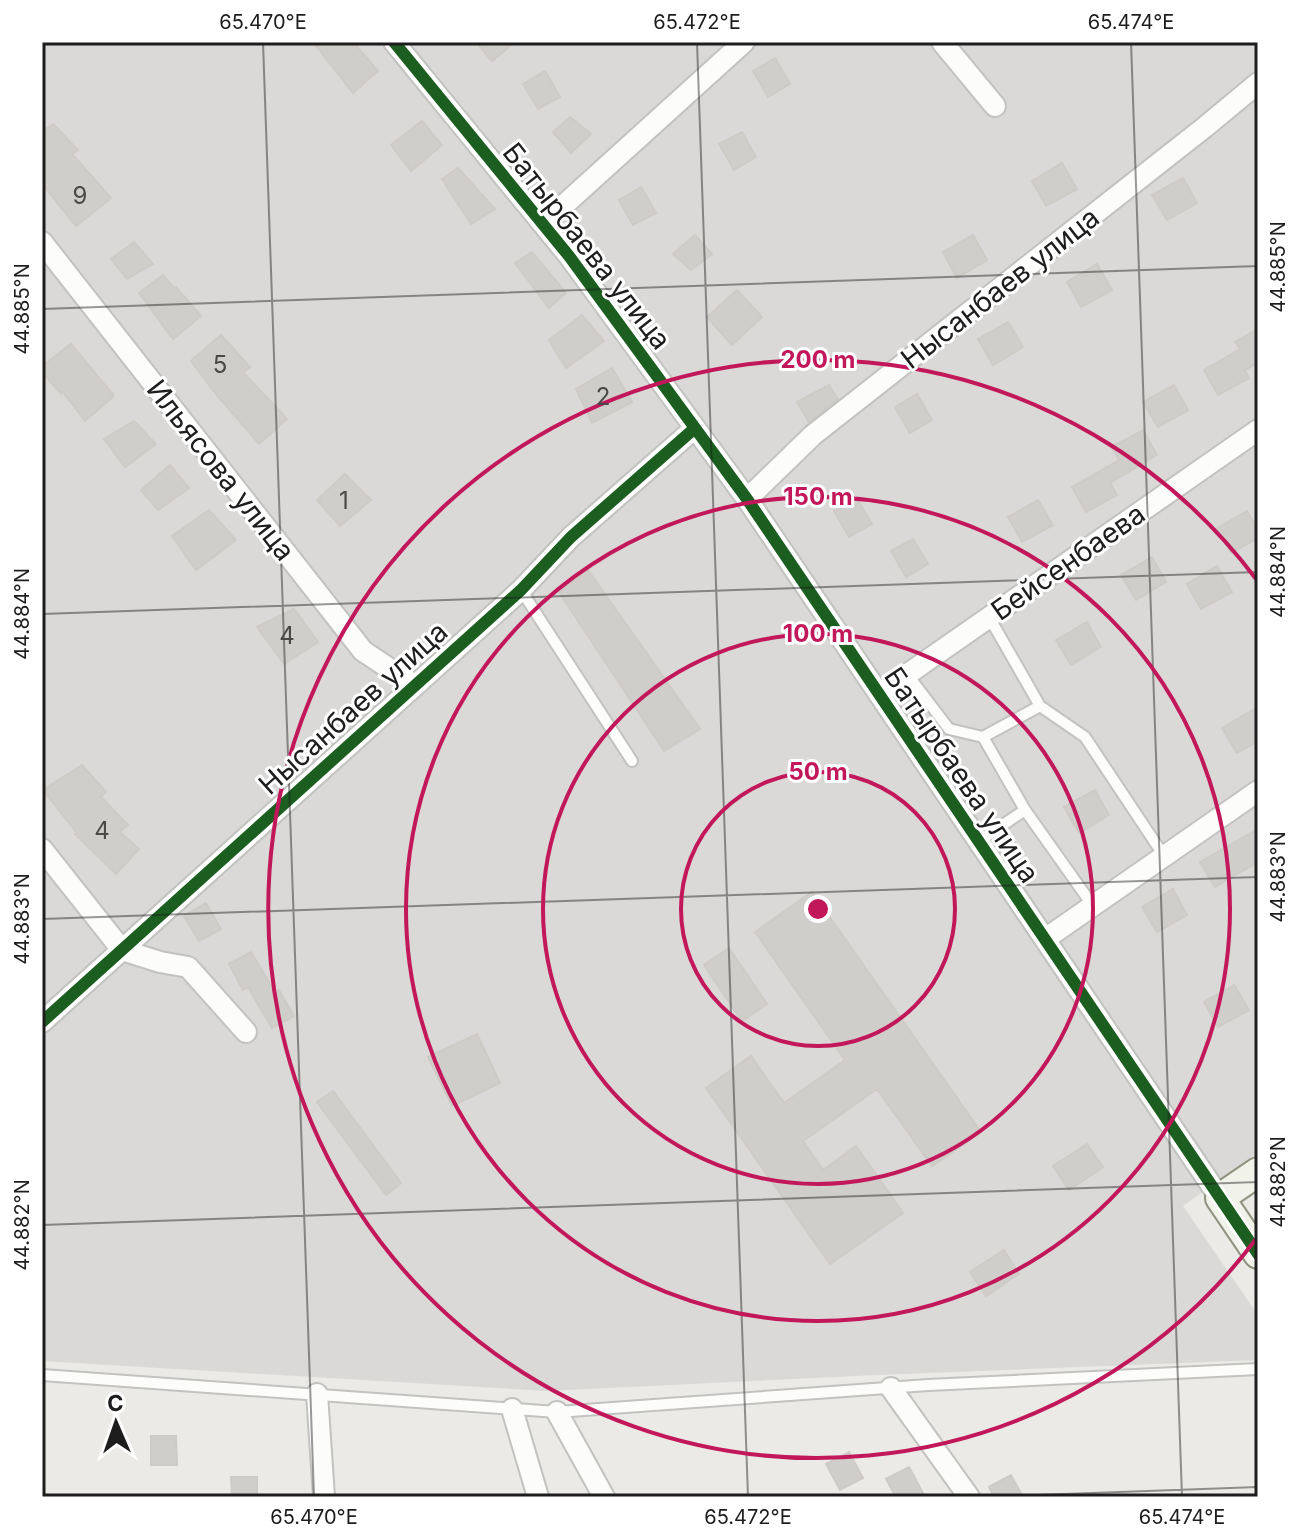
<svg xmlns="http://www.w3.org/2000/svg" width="1300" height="1539" font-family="Inter,sans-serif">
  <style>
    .residential { fill: #dad9d7 }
    .building { fill: #d0cecb; stroke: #cecbc7; stroke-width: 2 }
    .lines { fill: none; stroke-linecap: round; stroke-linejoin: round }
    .lane-casing { stroke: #c2c2c0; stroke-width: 14 }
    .street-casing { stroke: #c2c2c0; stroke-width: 24 }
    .secondary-casing { stroke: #909380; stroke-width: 32 }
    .lane { stroke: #fcfcfb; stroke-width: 10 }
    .street { stroke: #fcfcfb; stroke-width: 20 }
    .secondary { stroke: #f1f2ea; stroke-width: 28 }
    .cycleway-casing { stroke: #fff; stroke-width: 17 }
    .cycleway { stroke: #1b5e20; stroke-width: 12 }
    .ticks { fill: none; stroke: #1d1d1d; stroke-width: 2; stroke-opacity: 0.45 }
    .ring { fill: none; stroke: #c2185b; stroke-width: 4 }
    .labels { text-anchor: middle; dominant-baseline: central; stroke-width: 6; stroke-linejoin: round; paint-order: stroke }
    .number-label { font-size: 24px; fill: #4a4948 }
    .street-label { font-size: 28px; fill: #1d1d1d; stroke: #fff }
    .centre { fill: #c2185b; stroke: #fff; stroke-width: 4 }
    .ring-label { font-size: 24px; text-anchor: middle; font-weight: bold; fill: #c2185b; stroke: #fff; stroke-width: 6; stroke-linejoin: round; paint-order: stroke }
    .neatline { fill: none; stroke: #1d1d1d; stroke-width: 3 }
    .ticks-label { font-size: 20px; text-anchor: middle; fill: #1d1d1d }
  </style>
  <rect width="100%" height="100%" fill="#ebeae6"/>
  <path class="residential" d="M 42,42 L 1258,42 L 1258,1152 L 1183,1206 L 1258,1315 L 1258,1360 L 877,1375 L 546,1391 L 42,1361 Z"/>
  <path class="building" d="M 313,42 L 353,42 L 378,71 L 353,93 Z
    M 476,42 L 515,42 L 492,61 Z
    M 775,58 L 790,84 L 768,97 L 753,71 Z
    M 545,71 L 560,97 L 538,109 L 523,84 Z
    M 570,117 L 591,134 L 571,153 L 553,132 Z
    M 422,121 L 442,145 L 411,171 L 391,145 Z
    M 53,124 L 78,150 L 72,154 L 111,198 L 76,226 L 42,184 L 42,132 Z
    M 742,132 L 756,157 L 734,170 L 719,144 Z
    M 1062,163 L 1077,189 L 1046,206 L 1032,181 Z
    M 458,168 L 495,209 L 471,224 L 442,179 Z
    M 1183,178 L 1197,203 L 1167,220 L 1152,195 Z
    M 641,187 L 656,213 L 633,225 L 619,200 Z
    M 695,235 L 712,254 L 691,270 L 673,254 Z
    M 973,235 L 987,260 L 957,278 L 943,252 Z
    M 134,242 L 153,264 L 127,279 L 111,259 Z
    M 532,252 L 566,293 L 549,308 L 515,263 Z
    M 1097,264 L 1112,290 L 1081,307 L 1067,282 Z
    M 163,275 L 174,288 L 176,287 L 201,316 L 173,339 L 139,293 Z
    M 737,290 L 762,317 L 732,345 L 707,317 Z
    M 582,315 L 604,341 L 566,368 L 549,340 Z
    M 1008,322 L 1023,347 L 993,365 L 978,339 Z
    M 1258,329 L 1258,363 L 1245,370 L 1249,378 L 1218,395 L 1204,370 L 1240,349 L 1235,342 Z
    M 221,335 L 250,367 L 243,372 L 287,419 L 259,444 L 216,394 L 191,361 Z
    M 71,344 L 114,396 L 85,421 L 63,392 L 61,394 L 42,372 L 42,366 Z
    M 612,368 L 632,402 L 592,423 L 576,389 Z
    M 829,385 L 838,399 L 809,422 L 797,402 Z
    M 1174,385 L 1188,410 L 1158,427 L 1143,402 Z
    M 917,394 L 932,420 L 910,433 L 895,407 Z
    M 134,421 L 156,444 L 125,467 L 104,439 Z
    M 1143,430 L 1157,455 L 1110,483 L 1117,495 L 1086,512 L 1072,487 L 1119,460 L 1112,447 Z
    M 170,465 L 189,488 L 158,510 L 141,490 Z
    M 345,474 L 371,500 L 340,526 L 317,500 Z
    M 857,499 L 872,524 L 849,537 L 834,511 Z
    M 1038,500 L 1053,525 L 1022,542 L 1008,517 Z
    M 209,510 L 236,540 L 196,570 L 172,536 Z
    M 1247,511 L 1258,530 L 1258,538 L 1231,553 L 1216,529 Z
    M 913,539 L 928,564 L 906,577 L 891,551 Z
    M 1152,557 L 1166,582 L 1136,600 L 1121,575 Z
    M 1217,566 L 1232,592 L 1201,609 L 1187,584 Z
    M 588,570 L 700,729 L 664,751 L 559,592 Z
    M 294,609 L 318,642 L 284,664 L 257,627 Z
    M 1087,622 L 1101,647 L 1071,665 L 1056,640 Z
    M 1258,707 L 1258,741 L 1237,753 L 1222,728 Z
    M 82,765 L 106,792 L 101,797 L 128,825 L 120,832 L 139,849 L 116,874 L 75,834 L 77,833 L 43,790 Z
    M 1095,790 L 1109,815 L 1079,833 L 1064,807 Z
    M 1258,829 L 1258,862 L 1215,887 L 1200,862 Z
    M 1173,889 L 1187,915 L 1157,932 L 1142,907 Z
    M 812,892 L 981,1132 L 932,1166 L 877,1089 L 803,1141 L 823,1170 L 856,1146 L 903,1213 L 830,1264 L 706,1088 L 751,1056 L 784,1103 L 845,1060 L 755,932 Z
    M 206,903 L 221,929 L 199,941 L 184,916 Z
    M 729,948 L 767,1004 L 742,1021 L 704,965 Z
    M 251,952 L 275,992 L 279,990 L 294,1016 L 272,1028 L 248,987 L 243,990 L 229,964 Z
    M 1234,985 L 1249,1010 L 1218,1027 L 1204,1002 Z
    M 477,1034 L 500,1083 L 452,1106 L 428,1057 Z
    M 333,1091 L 401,1183 L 386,1195 L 317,1102 Z
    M 1087,1144 L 1103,1167 L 1069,1190 L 1053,1166 Z
    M 1004,1250 L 1019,1274 L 986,1296 L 970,1272 Z
    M 151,1436 L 176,1436 L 177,1465 L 151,1465 Z
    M 849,1452 L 863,1478 L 840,1490 L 826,1464 Z
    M 909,1467 L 925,1497 L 896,1497 L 886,1479 Z
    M 1011,1475 L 1023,1497 L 994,1497 L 989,1487 Z
    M 231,1477 L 257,1477 L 257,1497 L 232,1497 Z"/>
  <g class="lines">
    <defs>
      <path id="lane" d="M 521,590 L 632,761
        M 989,617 L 1040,706 L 1085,737 L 1164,856
        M 907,674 L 949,729 L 983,737 L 1025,810 L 1093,906
        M 983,737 L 1040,706
        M 979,841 L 1025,810
        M 42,1375 L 557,1412 L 928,1385 L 1258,1369"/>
      <path id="street" d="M 394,42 L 569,256 L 747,499 L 1220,1198
        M 942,42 L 995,106
        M 543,224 L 744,42
        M 42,242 L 363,651 L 414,685
        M 747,499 L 813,435 L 1205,127 L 1258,83
        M 879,694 L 1258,430
        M 42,849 L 122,950 L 160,962 L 188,967 L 246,1032
        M 1045,939 L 1258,791
        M 42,1022 L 521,590 L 571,537 L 695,428
        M 891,1388 L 969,1497
        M 317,1394 L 324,1497
        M 512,1409 L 538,1497
        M 557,1412 L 604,1497"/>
      <path id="secondary" d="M 1258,1172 L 1220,1198 L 1258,1254"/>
    </defs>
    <use href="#lane" class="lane-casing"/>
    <use href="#street" class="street-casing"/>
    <use href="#secondary" class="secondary-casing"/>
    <use href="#lane" class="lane"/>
    <use href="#street" class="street"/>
    <use href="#secondary" class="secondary"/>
    <defs>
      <path id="cycleway" d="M 394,42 L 569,256 L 747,499 L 1258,1254
        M 42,1022 L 521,590 L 571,537 L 695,428"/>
    </defs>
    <use href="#cycleway" class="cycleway-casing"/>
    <use href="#cycleway" class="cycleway"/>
  </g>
  <path class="ticks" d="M 263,42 L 314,1497M 697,42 L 748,1497M 1131,42 L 1182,1497M 42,309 L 1258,266M 42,614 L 1258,572M 42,919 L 1258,877M 42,1225 L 1258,1182M 985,1497 L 1258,1487"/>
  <g class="ring">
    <circle cx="818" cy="909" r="137"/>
    <circle cx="818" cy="909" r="275"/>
    <circle cx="818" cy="909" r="412"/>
    <path d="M1256 1239A549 549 0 1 1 1256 579"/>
  </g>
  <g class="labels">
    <g class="number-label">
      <text x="80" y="195">9</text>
      <text x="220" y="364">5</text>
      <text x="603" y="396">2</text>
      <text x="344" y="500">1</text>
      <text x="287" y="635">4</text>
      <text x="102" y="830">4</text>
    </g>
    <g class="street-label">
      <text transform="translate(587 246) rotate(52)">Батырбаева улица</text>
      <text transform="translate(1000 288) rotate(-38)">Нысанбаев улица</text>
      <text transform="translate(221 470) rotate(52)">Ильясова улица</text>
      <text transform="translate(1068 562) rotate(-35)">Бейсенбаева</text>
      <text transform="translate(353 708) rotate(-42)">Нысанбаев улица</text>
      <text transform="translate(962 775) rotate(56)">Батырбаева улица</text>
    </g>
  </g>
  <circle cx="818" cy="909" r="12" class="centre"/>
  <g class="ring-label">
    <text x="818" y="368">200 m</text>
    <text x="818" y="505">150 m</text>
    <text x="818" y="642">100 m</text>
    <text x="818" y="780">50 m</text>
  </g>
  <rect width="1300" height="1539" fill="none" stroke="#ffffff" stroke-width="88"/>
  <g transform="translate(116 1423) rotate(358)" stroke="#ffffff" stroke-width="6" paint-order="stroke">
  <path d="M0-6L14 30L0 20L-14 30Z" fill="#1d1d1d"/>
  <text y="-12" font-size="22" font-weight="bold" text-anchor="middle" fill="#1d1d1d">С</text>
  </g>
  <rect x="44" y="44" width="1212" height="1451" class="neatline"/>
  <g class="ticks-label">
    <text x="263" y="29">65.470°E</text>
    <text x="697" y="29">65.472°E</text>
    <text x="1131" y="29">65.474°E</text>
    <text transform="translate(1278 267) rotate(-90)" y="7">44.885°N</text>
    <text transform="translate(22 309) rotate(-90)" y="7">44.885°N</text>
    <text transform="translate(1278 572) rotate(-90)" y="7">44.884°N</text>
    <text transform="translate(22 614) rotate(-90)" y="7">44.884°N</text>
    <text transform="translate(1278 877) rotate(-90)" y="7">44.883°N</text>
    <text transform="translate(22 919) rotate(-90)" y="7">44.883°N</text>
    <text transform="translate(1278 1182) rotate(-90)" y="7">44.882°N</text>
    <text transform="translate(22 1225) rotate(-90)" y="7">44.882°N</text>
    <text x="314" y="1524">65.470°E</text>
    <text x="748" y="1524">65.472°E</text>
    <text x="1182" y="1524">65.474°E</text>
  </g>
</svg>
